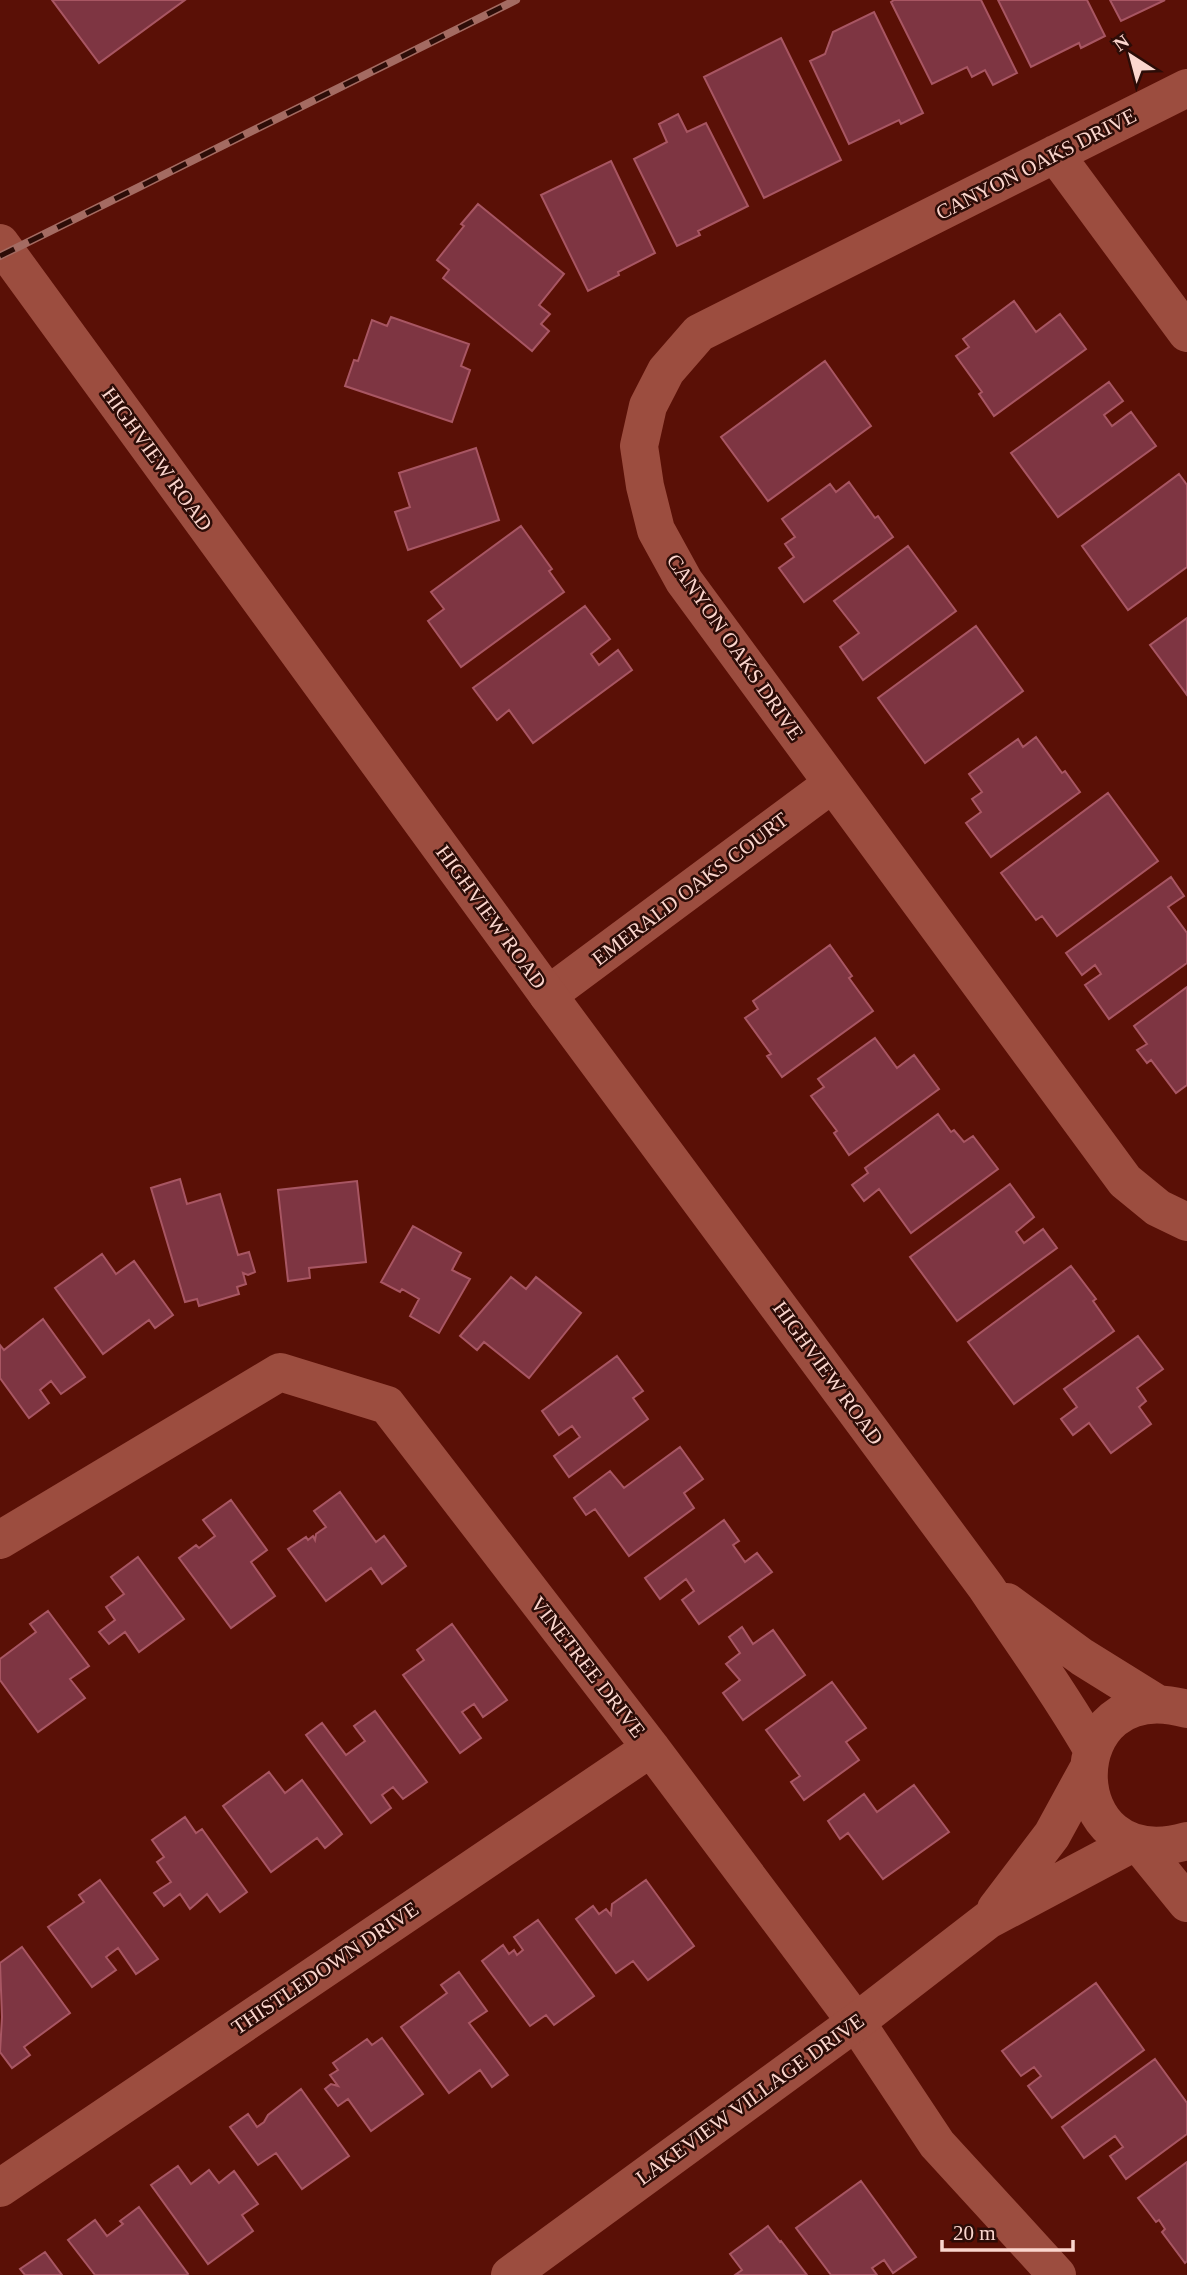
<svg xmlns="http://www.w3.org/2000/svg" width="1187" height="2275" font-family="'Times New Roman',serif">
  <style>
    .building { fill: #7e3542; stroke: #a85663; stroke-width: 2 }
    .lines { fill: none; stroke-linecap: round; stroke-linejoin: round }
    .minor { stroke: #9c4d3f; stroke-width: 38 }
    .tertiary { stroke: #9c4d3f; stroke-width: 38 }
    .rail-casing { stroke: #a46b62; stroke-width: 8 }
    .rail { stroke: #2c0c07; stroke-width: 5; stroke-dasharray: 16; stroke-linecap: butt }
    .labels { text-anchor: middle; dominant-baseline: central; stroke-width: 5; stroke-linejoin: round; paint-order: stroke }
    .street-label { font-size: 21px; fill: #fbd6ce; stroke: #2c0c07 }
  </style>
  <rect width="100%" height="100%" fill="#5a1006"/>
  <path class="building" d="M 52,0 L 185,0 L 99,63 Z
    M 894,0 L 981,0 L 1017,73 L 993,85 L 985,70 L 972,77 L 967,67 L 932,84 L 891,2 Z
    M 998,0 L 1087,0 L 1105,36 L 1081,48 L 1079,43 L 1031,67 Z
    M 1110,0 L 1165,0 L 1121,21 Z
    M 874,12 L 923,113 L 901,124 L 899,120 L 849,144 L 810,61 L 825,54 L 833,32 Z
    M 781,38 L 841,160 L 764,198 L 704,77 Z
    M 678,114 L 687,132 L 706,123 L 748,206 L 698,231 L 700,235 L 677,246 L 634,159 L 667,142 L 659,124 Z
    M 611,161 L 655,253 L 618,272 L 619,275 L 588,291 L 541,195 Z
    M 478,204 L 564,274 L 539,305 L 550,314 L 541,324 L 549,331 L 532,351 L 443,278 L 449,270 L 437,260 L 464,226 L 461,224 Z
    M 1014,301 L 1036,332 L 1060,314 L 1086,349 L 994,416 L 979,394 L 982,392 L 956,356 L 969,347 L 963,339 Z
    M 391,317 L 469,344 L 461,366 L 470,370 L 452,422 L 345,386 L 354,360 L 358,361 L 372,320 L 387,326 Z
    M 825,361 L 871,426 L 768,501 L 721,437 Z
    M 1109,382 L 1123,401 L 1104,415 L 1112,426 L 1131,412 L 1156,446 L 1058,517 L 1011,453 Z
    M 476,448 L 499,520 L 408,550 L 395,512 L 410,507 L 399,473 Z
    M 1179,474 L 1187,485 L 1187,567 L 1128,610 L 1082,546 Z
    M 849,482 L 875,518 L 878,516 L 893,537 L 804,602 L 779,568 L 794,557 L 785,544 L 795,537 L 782,519 L 830,484 L 836,492 Z
    M 521,526 L 552,569 L 549,571 L 564,592 L 461,667 L 428,621 L 444,609 L 431,592 Z
    M 908,546 L 956,611 L 863,680 L 840,647 L 859,633 L 834,601 Z
    M 585,606 L 610,639 L 591,654 L 599,665 L 618,650 L 632,670 L 533,743 L 509,710 L 497,720 L 473,688 Z
    M 1187,618 L 1187,695 L 1150,645 Z
    M 976,626 L 1023,691 L 925,763 L 878,698 Z
    M 1036,737 L 1062,773 L 1065,771 L 1080,792 L 991,857 L 966,823 L 981,812 L 972,799 L 982,792 L 969,774 L 1018,739 L 1023,747 Z
    M 1108,793 L 1158,861 L 1057,936 L 1042,916 L 1036,920 L 1001,873 Z
    M 1171,877 L 1184,896 L 1168,907 L 1187,933 L 1187,963 L 1109,1019 L 1085,985 L 1101,974 L 1095,965 L 1082,975 L 1066,953 Z
    M 830,945 L 852,976 L 849,978 L 873,1011 L 782,1077 L 767,1056 L 771,1054 L 745,1018 L 758,1009 L 753,1001 Z
    M 1187,987 L 1187,1085 L 1176,1093 L 1151,1060 L 1147,1063 L 1137,1050 L 1147,1044 L 1134,1026 Z
    M 875,1038 L 897,1068 L 914,1055 L 939,1089 L 849,1155 L 834,1133 L 837,1131 L 811,1096 L 824,1087 L 818,1079 Z
    M 938,1114 L 951,1132 L 954,1130 L 964,1142 L 973,1136 L 998,1169 L 911,1233 L 879,1189 L 864,1201 L 852,1185 L 868,1173 L 865,1168 Z
    M 180,1179 L 187,1204 L 220,1194 L 238,1255 L 249,1252 L 255,1272 L 248,1275 L 243,1273 L 246,1284 L 237,1287 L 239,1294 L 199,1306 L 197,1299 L 185,1302 L 151,1188 Z
    M 357,1181 L 366,1262 L 309,1268 L 310,1278 L 288,1281 L 278,1190 Z
    M 1010,1184 L 1034,1217 L 1016,1232 L 1024,1243 L 1043,1229 L 1057,1248 L 957,1321 L 910,1257 Z
    M 413,1226 L 461,1253 L 452,1270 L 470,1279 L 439,1333 L 410,1316 L 419,1299 L 402,1289 L 400,1292 L 381,1282 Z
    M 102,1254 L 116,1274 L 134,1261 L 173,1315 L 155,1328 L 149,1320 L 103,1354 L 55,1288 Z
    M 1071,1266 L 1096,1299 L 1093,1301 L 1114,1331 L 1014,1404 L 968,1342 Z
    M 511,1277 L 526,1289 L 536,1277 L 581,1313 L 529,1378 L 484,1342 L 477,1350 L 460,1336 Z
    M 43,1319 L 85,1377 L 61,1394 L 51,1381 L 40,1390 L 49,1403 L 29,1418 L 0,1378 L 0,1345 L 4,1350 Z
    M 1138,1336 L 1163,1369 L 1137,1388 L 1146,1401 L 1139,1407 L 1151,1424 L 1111,1453 L 1089,1423 L 1073,1435 L 1061,1419 L 1077,1407 L 1064,1389 Z
    M 617,1356 L 643,1391 L 633,1398 L 648,1419 L 569,1477 L 554,1456 L 580,1437 L 572,1426 L 559,1435 L 542,1411 Z
    M 680,1447 L 703,1479 L 684,1493 L 694,1508 L 629,1556 L 595,1509 L 586,1515 L 574,1498 L 610,1471 L 624,1488 Z
    M 340,1492 L 376,1542 L 384,1536 L 406,1566 L 382,1584 L 371,1568 L 326,1601 L 288,1549 L 306,1537 L 308,1540 L 313,1536 L 315,1540 L 316,1534 L 326,1527 L 314,1511 Z
    M 231,1500 L 267,1550 L 251,1562 L 275,1596 L 231,1628 L 179,1558 L 196,1545 L 199,1548 L 215,1536 L 203,1520 Z
    M 724,1520 L 739,1541 L 733,1545 L 745,1562 L 757,1553 L 772,1572 L 699,1624 L 682,1600 L 694,1591 L 686,1579 L 660,1599 L 645,1578 Z
    M 138,1557 L 184,1619 L 139,1652 L 125,1632 L 109,1644 L 99,1632 L 115,1620 L 106,1607 L 124,1594 L 111,1577 Z
    M 48,1611 L 89,1666 L 70,1679 L 85,1698 L 38,1732 L 0,1680 L 0,1659 L 36,1632 L 30,1624 Z
    M 452,1624 L 507,1700 L 483,1717 L 474,1704 L 462,1712 L 481,1738 L 460,1753 L 403,1675 L 424,1660 L 417,1650 Z
    M 742,1627 L 753,1644 L 773,1630 L 805,1675 L 743,1720 L 723,1693 L 740,1680 L 726,1664 L 740,1653 L 729,1637 Z
    M 832,1682 L 866,1728 L 846,1742 L 859,1760 L 804,1800 L 791,1782 L 800,1776 L 766,1730 Z
    M 375,1711 L 427,1782 L 403,1799 L 393,1787 L 382,1795 L 391,1808 L 371,1823 L 306,1735 L 322,1723 L 346,1755 L 365,1741 L 354,1726 Z
    M 269,1772 L 285,1793 L 302,1780 L 342,1834 L 325,1848 L 317,1838 L 271,1872 L 223,1806 Z
    M 914,1785 L 949,1832 L 883,1879 L 848,1833 L 840,1839 L 828,1821 L 864,1794 L 877,1812 Z
    M 185,1817 L 196,1833 L 202,1829 L 247,1892 L 220,1912 L 207,1894 L 190,1909 L 180,1894 L 164,1906 L 154,1893 L 171,1882 L 157,1862 L 164,1857 L 152,1840 Z
    M 100,1880 L 158,1959 L 136,1974 L 118,1948 L 106,1957 L 116,1970 L 92,1987 L 48,1927 L 84,1902 L 79,1895 Z
    M 646,1880 L 694,1946 L 648,1980 L 633,1961 L 616,1973 L 576,1919 L 593,1906 L 599,1914 L 606,1909 L 611,1915 L 612,1904 Z
    M 538,1920 L 594,1996 L 554,2025 L 546,2015 L 530,2026 L 482,1961 L 503,1945 L 509,1954 L 514,1950 L 517,1955 L 523,1950 L 514,1937 Z
    M 22,1947 L 70,2013 L 24,2047 L 30,2055 L 12,2068 L 0,2052 L 2,2017 L 0,1963 Z
    M 459,1972 L 487,2011 L 469,2023 L 508,2075 L 492,2087 L 480,2070 L 449,2093 L 401,2027 L 447,1993 L 441,1985 Z
    M 1096,1983 L 1144,2050 L 1052,2118 L 1028,2086 L 1041,2076 L 1034,2067 L 1021,2076 L 1002,2051 Z
    M 382,2038 L 423,2094 L 371,2131 L 348,2099 L 338,2106 L 325,2089 L 331,2084 L 338,2086 L 330,2075 L 338,2070 L 333,2063 L 367,2039 L 372,2045 Z
    M 1155,2059 L 1187,2103 L 1187,2134 L 1126,2179 L 1110,2156 L 1123,2147 L 1115,2136 L 1084,2158 L 1062,2127 Z
    M 301,2089 L 349,2156 L 302,2189 L 276,2153 L 258,2165 L 230,2127 L 248,2114 L 257,2127 L 264,2122 L 268,2115 Z
    M 1187,2162 L 1187,2261 L 1185,2263 L 1162,2232 L 1165,2229 L 1159,2220 L 1156,2222 L 1138,2198 Z
    M 178,2166 L 191,2184 L 209,2170 L 219,2183 L 234,2171 L 258,2204 L 242,2215 L 253,2231 L 208,2264 L 151,2185 Z
    M 861,2181 L 916,2257 L 893,2273 L 884,2260 L 872,2268 L 877,2275 L 831,2275 L 796,2228 Z
    M 139,2207 L 188,2274 L 186,2275 L 95,2275 L 68,2240 L 95,2220 L 107,2236 L 123,2224 L 120,2221 Z
    M 768,2226 L 780,2242 L 781,2241 L 807,2275 L 735,2275 L 742,2270 L 730,2254 Z
    M 45,2252 L 62,2275 L 25,2275 L 20,2269 Z"/>
  <g class="lines">
    <path class="minor" d="M 1187,88 L 699,333 L 666,371 L 648,406 L 639,446 L 645,486 L 656,530 L 684,581 L 1125,1181 L 1158,1208 L 1187,1222
      M 1055,154 L 1187,333
      M 548,995 L 832,784
      M 0,1540 L 280,1372 L 387,1405 L 651,1748 L 856,2022 L 937,2144 L 1057,2275
      M 0,2188 L 651,1748"/>
    <path class="tertiary" d="M 0,243 L 548,995 L 986,1587 C 1022,1641 1060,1693 1092,1749
      M 1007,1602 L 1082,1657 L 1156,1703
      M 1187,1709 C 1056,1672 1056,1879 1187,1841
      M 1139,1844 L 1187,1903
      M 996,1909 L 1052,1835 L 1087,1771
      M 510,2275 L 856,2022 L 988,1920 L 1133,1843"/>
    <defs>
      <path id="rail" d="M 0,256 L 516,0"/>
    </defs>
    <use href="#rail" class="rail-casing"/>
    <use href="#rail" class="rail"/>
  </g>
  <g class="labels">
    <g class="street-label">
      <text transform="translate(1036 164) rotate(-27)">CANYON OAKS DRIVE</text>
      <text transform="translate(157 459) rotate(54)">HIGHVIEW ROAD</text>
      <text transform="translate(735 647) rotate(55)">CANYON OAKS DRIVE</text>
      <text transform="translate(690 889) rotate(-37)">EMERALD OAKS COURT</text>
      <text transform="translate(491 917) rotate(54)">HIGHVIEW ROAD</text>
      <text transform="translate(828 1373) rotate(54)">HIGHVIEW ROAD</text>
      <text transform="translate(588 1667) rotate(52)">VINETREE DRIVE</text>
      <text transform="translate(325 1968) rotate(-34)">THISTLEDOWN DRIVE</text>
      <text transform="translate(750 2099) rotate(-36)">LAKEVIEW VILLAGE DRIVE</text>
    </g>
  </g>
  <g transform="translate(1131 56) rotate(324)" stroke="#2c0c07" stroke-width="5" paint-order="stroke">
  <path d="M0-5L12 26L0 18L-12 26Z" fill="#fbd6ce"/>
  <text y="-10" font-size="19" font-weight="bold" text-anchor="middle" fill="#fbd6ce">N</text>
  </g>
  <path d="M942 2240v10h131v-10" fill="none" stroke="#fbd6ce" stroke-width="3.5"/>
  <text x="953" y="2240" font-size="21" fill="#fbd6ce" stroke="#2c0c07" stroke-width="5" paint-order="stroke">20 m</text>
</svg>
